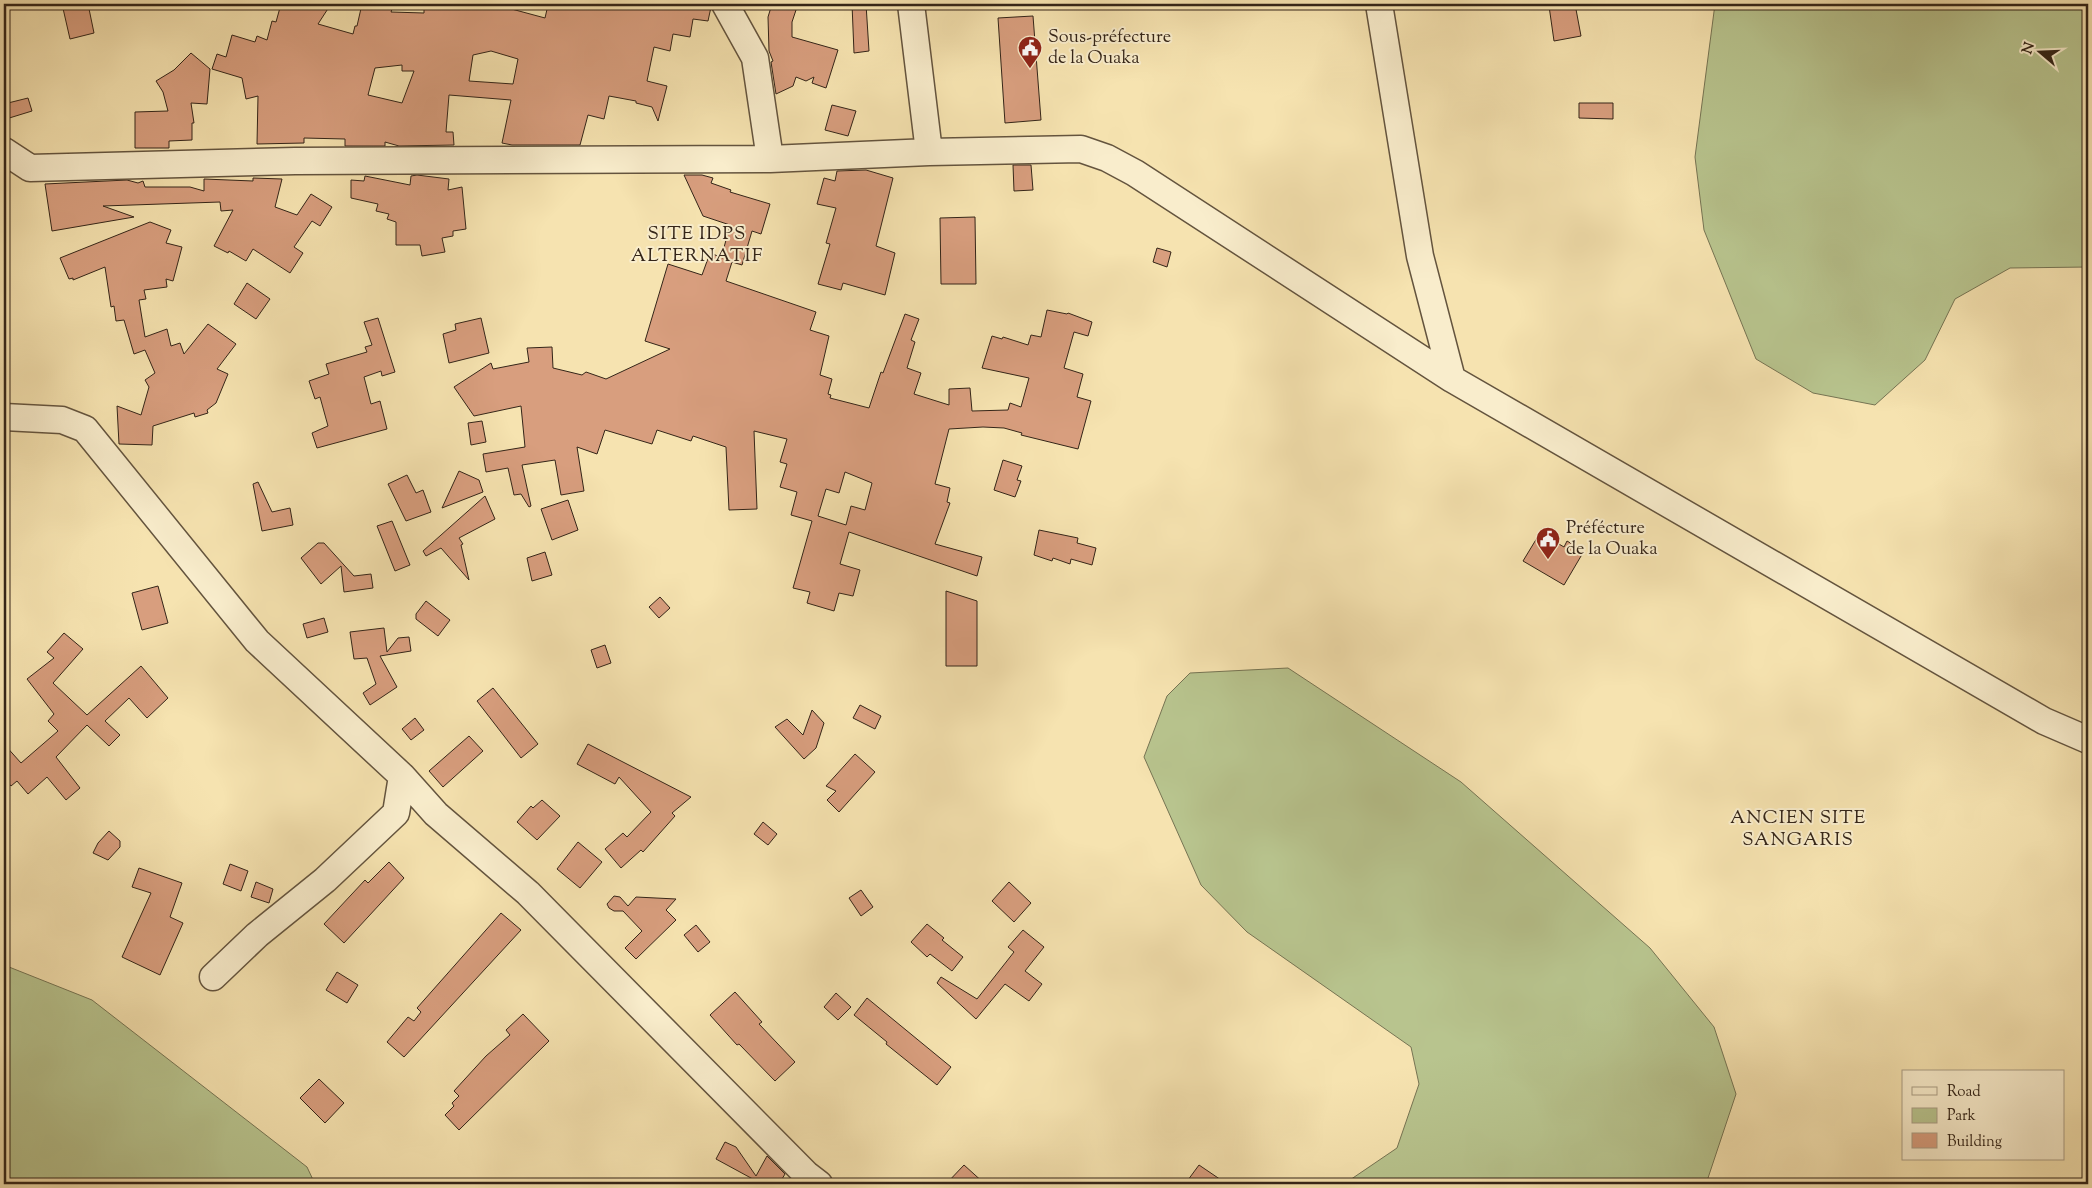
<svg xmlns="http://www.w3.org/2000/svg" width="2092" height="1188" font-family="'Sorts Mill Goudy',serif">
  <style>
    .green { fill: #b8c48e; stroke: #767453 }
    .building { fill: #d89e7e; stroke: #342518; fill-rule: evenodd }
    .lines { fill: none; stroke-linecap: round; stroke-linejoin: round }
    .minor-casing { stroke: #64543e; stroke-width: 29 }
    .minor { stroke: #f9edcc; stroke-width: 26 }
    .labels { text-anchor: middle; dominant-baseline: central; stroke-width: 4; stroke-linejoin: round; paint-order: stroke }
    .poi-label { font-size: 18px; fill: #342518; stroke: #f9edcc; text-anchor: start }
    .neighbourhood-label { font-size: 19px; letter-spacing: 1px; fill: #342518; stroke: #f9edcc }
  </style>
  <rect width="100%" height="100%" fill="#f6e3b0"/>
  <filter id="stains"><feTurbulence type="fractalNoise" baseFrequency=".004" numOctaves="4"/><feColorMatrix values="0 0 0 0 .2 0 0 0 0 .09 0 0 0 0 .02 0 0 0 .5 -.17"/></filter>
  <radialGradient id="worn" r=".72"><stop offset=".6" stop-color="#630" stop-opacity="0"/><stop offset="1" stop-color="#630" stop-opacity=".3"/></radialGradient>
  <path class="green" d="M 1715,4 L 2088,4 L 2088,267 L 2010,268 L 1955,299 L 1925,360 L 1875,405 L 1813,393 L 1756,359 L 1704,230 L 1695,157 Z
    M 1288,668 L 1461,782 L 1650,948 L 1714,1027 L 1736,1094 L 1706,1184 L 1344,1184 L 1397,1148 L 1419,1084 L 1411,1047 L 1247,932 L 1201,885 L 1144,757 L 1167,696 L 1190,673 Z
    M 4,965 L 92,1000 L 307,1167 L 315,1184 L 4,1184 Z"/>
  <path class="building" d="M 62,4 L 88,4 L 94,33 L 70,39 Z
    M 281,4 L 331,4 L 318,24 L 353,34 L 355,26 L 357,26 L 362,4 L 394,4 L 391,12 L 424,13 L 424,4 L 493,4 L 545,18 L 548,5 L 566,9 L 567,4 L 696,4 L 711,7 L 708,21 L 693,19 L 690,37 L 673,34 L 670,51 L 654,47 L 647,81 L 667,86 L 658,121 L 652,107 L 636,103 L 636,101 L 609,96 L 604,119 L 588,115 L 580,145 L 512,145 L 502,143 L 511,100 L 449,95 L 446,132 L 453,132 L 454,145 L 399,146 L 385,142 L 385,146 L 345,146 L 345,139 L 304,138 L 304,143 L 257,144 L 258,96 L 246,99 L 242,78 L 212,69 L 217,54 L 226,57 L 232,35 L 255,42 L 257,36 L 267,40 L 272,21 L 276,22 ZM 491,51 L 518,59 L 513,84 L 469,81 L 473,55 ZM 402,65 L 402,71 L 414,71 L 402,103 L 368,95 L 375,68 Z
    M 772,4 L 798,4 L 792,22 L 792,37 L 838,50 L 826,88 L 812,83 L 814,77 L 806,81 L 796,77 L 793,86 L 776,94 L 771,62 L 773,61 L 769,51 L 768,17 Z
    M 852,4 L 866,4 L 869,51 L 854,53 Z
    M 1562,4 L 1575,4 L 1581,36 L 1554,41 L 1549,6 Z
    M 1033,16 L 1041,120 L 1005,123 L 998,18 Z
    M 191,53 L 210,69 L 207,104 L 191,103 L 194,123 L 192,123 L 192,140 L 169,141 L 169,148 L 135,148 L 135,112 L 168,111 L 163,92 L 156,81 L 174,70 Z
    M 28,98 L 32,111 L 6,119 L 4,104 Z
    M 1579,103 L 1613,103 L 1613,119 L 1579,118 Z
    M 832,105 L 856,111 L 848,136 L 825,130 Z
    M 1013,165 L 1031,165 L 1033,190 L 1014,191 Z
    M 866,170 L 893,178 L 876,246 L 895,253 L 885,295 L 843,283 L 841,290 L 818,284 L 830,244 L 826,243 L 836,208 L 817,204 L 824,178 L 835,181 L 837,171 Z
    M 417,175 L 449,179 L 448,190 L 462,187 L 466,229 L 453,231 L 453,236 L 442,238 L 445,252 L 422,256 L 420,245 L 396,245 L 396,222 L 387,219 L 389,214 L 376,211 L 378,204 L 351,198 L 351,180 L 364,181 L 365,176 L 410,185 L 411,176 Z
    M 684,175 L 702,175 L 713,178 L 711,183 L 731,190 L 730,192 L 770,204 L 761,234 L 752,231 L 742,265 L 732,262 L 726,281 L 816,312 L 810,330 L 829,336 L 820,375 L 832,379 L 828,394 L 831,395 L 830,398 L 869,408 L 881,372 L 883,373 L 905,314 L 919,319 L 911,340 L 915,342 L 907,368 L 921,373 L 914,394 L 949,405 L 949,389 L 970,388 L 972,411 L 1008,410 L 1010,403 L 1021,407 L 1029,378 L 982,368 L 992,336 L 1002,339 L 1003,337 L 1028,345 L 1031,335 L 1041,337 L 1047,310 L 1067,314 L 1068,313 L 1092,322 L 1088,336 L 1074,332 L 1064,368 L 1083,374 L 1077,397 L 1091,401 L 1078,449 L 1021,435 L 1022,433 L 1004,428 L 983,427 L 949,429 L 935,484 L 950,488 L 947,502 L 950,503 L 935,544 L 982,557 L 977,576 L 849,532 L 840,564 L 860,570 L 853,596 L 839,593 L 834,611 L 807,603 L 810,592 L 793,588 L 812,521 L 791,515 L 797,492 L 780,487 L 787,464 L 780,462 L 787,439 L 754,431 L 757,509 L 729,510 L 726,447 L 693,436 L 691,441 L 657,430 L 652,444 L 605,430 L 597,454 L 577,447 L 584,491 L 561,495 L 555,460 L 522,465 L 531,506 L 529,507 L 521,494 L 514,495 L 508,468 L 486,472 L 483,454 L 525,447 L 521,406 L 474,416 L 454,387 L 491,363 L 493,369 L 529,362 L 527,348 L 552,347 L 553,368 L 582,375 L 586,372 L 606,379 L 670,349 L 645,341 L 668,264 L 702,275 L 710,253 L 723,258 L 722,255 L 730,225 L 703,216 ZM 845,472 L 872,483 L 865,510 L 851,506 L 846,525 L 818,516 L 826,489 L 839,493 Z
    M 253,178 L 282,179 L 275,207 L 297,215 L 311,194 L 332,207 L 320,226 L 312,221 L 294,247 L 303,253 L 290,273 L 253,249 L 246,261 L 229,251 L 228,253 L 214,246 L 233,210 L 221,211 L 220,202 L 103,206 L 134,217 L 52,231 L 45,184 L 127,180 L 138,183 L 143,181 L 145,187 L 190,187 L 204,191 L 204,179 L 253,181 Z
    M 975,217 L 976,284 L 941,284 L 940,218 Z
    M 150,222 L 171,230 L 166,243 L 182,247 L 173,281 L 166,279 L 167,287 L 144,290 L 146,299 L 139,300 L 145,337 L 167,329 L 171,346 L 180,343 L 184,354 L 208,324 L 236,344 L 217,369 L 228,374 L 216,403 L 207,410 L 208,413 L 195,417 L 194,413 L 153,426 L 152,445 L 119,444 L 117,406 L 141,415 L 149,387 L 145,380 L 155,373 L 145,350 L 134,354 L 124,320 L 116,321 L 114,306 L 111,307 L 105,267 L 73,280 L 73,278 L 69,279 L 60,258 Z
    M 1157,248 L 1171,252 L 1167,267 L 1153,262 Z
    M 247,283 L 270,299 L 256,319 L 234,304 Z
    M 378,318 L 395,372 L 382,376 L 381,371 L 364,377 L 371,404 L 380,401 L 387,429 L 317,448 L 312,433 L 328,426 L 320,397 L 315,399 L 309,381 L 329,374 L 326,364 L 367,352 L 365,347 L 372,345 L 364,322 Z
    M 481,318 L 489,353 L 449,363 L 443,334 L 456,330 L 455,324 Z
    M 482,421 L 486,442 L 471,445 L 468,423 Z
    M 1003,460 L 1022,466 L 1017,480 L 1021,481 L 1015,497 L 994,490 Z
    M 459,471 L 479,480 L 483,492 L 442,508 Z
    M 407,475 L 416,493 L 423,490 L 431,512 L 406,521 L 388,484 Z
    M 258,482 L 272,512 L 290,508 L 293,525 L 262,531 L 253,484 Z
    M 485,496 L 495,519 L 459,538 L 463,544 L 461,545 L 469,580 L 441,548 L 426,556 L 423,551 Z
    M 568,500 L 578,530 L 552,540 L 541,509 Z
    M 392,521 L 410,565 L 395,571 L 377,526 Z
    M 1039,530 L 1078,538 L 1077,543 L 1096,548 L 1092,565 L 1071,559 L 1070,564 L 1053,558 L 1052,561 L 1034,555 Z
    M 1540,533 L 1564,547 L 1567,541 L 1584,551 L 1564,585 L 1523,561 Z
    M 318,543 L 324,543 L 354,576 L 371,574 L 373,588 L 344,592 L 341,566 L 321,584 L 301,558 Z
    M 545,552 L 552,575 L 532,581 L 527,558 Z
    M 158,586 L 168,623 L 142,630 L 132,593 Z
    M 946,591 L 977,601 L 977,666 L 946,666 Z
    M 660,597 L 670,608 L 659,618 L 649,607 Z
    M 426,601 L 450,620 L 438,636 L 416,619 L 416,614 Z
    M 324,618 L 328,632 L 307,638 L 303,624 Z
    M 384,628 L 387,652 L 398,638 L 409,637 L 411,651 L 380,656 L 397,687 L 370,705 L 363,693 L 376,684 L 367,658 L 354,659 L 350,632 Z
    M 64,633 L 83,649 L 53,683 L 87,715 L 141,666 L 168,698 L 147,718 L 129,698 L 105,721 L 120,735 L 109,746 L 87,725 L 56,757 L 80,788 L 66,800 L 47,777 L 28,794 L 17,781 L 11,786 L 4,778 L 4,744 L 21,763 L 58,731 L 48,721 L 54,714 L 27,679 L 54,658 L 47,652 Z
    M 605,645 L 611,663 L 597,668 L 591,650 Z
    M 493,688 L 538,744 L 521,758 L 477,701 Z
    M 860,705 L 881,716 L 875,729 L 853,718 Z
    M 812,710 L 824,723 L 816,748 L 804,759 L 775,727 L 787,719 L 803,735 Z
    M 415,718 L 424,730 L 411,740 L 402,729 Z
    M 469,736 L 483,751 L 443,787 L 429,771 Z
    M 588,744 L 691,797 L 672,813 L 675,816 L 643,852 L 641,850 L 621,868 L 605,849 L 623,833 L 627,837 L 651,812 L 619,777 L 615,784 L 577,764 Z
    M 855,754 L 875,772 L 839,812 L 827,800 L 836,791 L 826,786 Z
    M 542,800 L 560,816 L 537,840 L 517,822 L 531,806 L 533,808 Z
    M 763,822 L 777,834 L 768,845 L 754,834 Z
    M 109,831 L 120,841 L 120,847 L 108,860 L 93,853 L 98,843 Z
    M 578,842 L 602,862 L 580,888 L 557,869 Z
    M 389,862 L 404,878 L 344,943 L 324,924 L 365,880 L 368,883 Z
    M 230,864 L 248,871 L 241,891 L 223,884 Z
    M 139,868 L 182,883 L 170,917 L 183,923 L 160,975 L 122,957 L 151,893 L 132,887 Z
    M 256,882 L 273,889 L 269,903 L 251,897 Z
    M 1009,882 L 1031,903 L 1014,922 L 992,901 Z
    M 861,890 L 873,907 L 861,916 L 849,898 Z
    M 614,896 L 620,897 L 628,906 L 636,897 L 676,899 L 666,910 L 676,920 L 636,959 L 625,948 L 642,931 L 623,911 L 614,911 L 609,908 L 607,904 Z
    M 501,913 L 521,930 L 404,1057 L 387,1042 L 408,1017 L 414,1021 L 421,1012 L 417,1008 Z
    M 927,924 L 944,938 L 942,940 L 963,957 L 952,971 L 930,954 L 927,957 L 911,942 Z
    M 696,925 L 710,942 L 698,952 L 684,935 Z
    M 1023,930 L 1044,947 L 1025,971 L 1042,984 L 1029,1001 L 1005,984 L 976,1019 L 937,983 L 941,977 L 977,999 L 1014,952 L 1008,947 Z
    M 337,972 L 358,985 L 347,1003 L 326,990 Z
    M 735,992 L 762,1022 L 759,1024 L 795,1062 L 775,1081 L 739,1044 L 737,1045 L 710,1015 Z
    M 836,993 L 851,1007 L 838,1020 L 824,1007 Z
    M 867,998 L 951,1067 L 937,1085 L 886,1044 L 887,1042 L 854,1015 Z
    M 523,1014 L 549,1041 L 459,1130 L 445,1115 L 454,1106 L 452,1103 L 459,1096 L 454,1091 L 486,1056 L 510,1035 L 506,1030 Z
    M 319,1079 L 344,1103 L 325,1123 L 300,1098 Z
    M 725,1142 L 736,1147 L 756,1176 L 767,1156 L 785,1174 L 779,1184 L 762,1184 L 716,1159 Z
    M 964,1165 L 985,1184 L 946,1184 Z
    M 1199,1165 L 1227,1184 L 1185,1184 Z"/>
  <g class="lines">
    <defs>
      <path id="minor" d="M 725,4 L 755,58 L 770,159
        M 911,4 L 929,152
        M 1379,4 L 1420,256 L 1452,379
        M 4,151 L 30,168 L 295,161 L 770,159 L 929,152 L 1081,149 L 1107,158 L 1135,173 L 1452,379 L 2044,721 L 2088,740
        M 4,417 L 62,420 L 85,429 L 257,641 L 402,776 L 436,814 L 528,893 L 806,1174 L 819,1184
        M 213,977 L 257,935 L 325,880 L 396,813 L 402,776"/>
    </defs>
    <use href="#minor" class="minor-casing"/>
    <use href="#minor" class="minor"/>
  </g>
  <defs>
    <symbol id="civic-pin" viewBox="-11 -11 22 30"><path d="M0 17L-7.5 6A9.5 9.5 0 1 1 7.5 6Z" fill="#8f2418" stroke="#f9edcc"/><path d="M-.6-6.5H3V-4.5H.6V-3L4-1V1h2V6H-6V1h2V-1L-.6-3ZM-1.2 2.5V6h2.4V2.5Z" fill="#fff"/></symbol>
  </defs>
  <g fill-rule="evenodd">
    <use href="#civic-pin" x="1016" y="34" width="28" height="38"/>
    <use href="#civic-pin" x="1534" y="525" width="28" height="38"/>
  </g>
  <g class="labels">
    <g class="poi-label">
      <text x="1048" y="38">Sous-préfecture<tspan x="1048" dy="21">de la Ouaka</tspan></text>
      <text x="1566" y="529">Préfécture<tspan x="1566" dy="21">de la Ouaka</tspan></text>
    </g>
    <g class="neighbourhood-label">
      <text x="697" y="234">SITE IDPS<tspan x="697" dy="22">ALTERNATIF</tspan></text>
      <text x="1798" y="818">ANCIEN SITE<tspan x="1798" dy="22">SANGARIS</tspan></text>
    </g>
  </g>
  <rect width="2092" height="1188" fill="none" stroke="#f6e3b0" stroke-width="20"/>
  <rect x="5" y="5" width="2082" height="1178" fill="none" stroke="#342518" stroke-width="2.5"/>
  <rect x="10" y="10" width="2072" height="1168" fill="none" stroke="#342518"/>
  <rect x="1902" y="1070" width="162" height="90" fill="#f9edcc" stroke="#aa9d84"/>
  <rect x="1912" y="1087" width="25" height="8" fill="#f9edcc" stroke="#aa9d84"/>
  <text x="1947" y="1096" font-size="15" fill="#342518">Road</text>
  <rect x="1912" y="1108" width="25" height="15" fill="#b8c48e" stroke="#aa9d84"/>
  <text x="1947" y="1120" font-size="15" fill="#342518">Park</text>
  <rect x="1912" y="1133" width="25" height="15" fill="#d89e7e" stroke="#aa9d84"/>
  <text x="1947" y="1146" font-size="15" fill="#342518">Building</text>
  <g transform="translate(2040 52) rotate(289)" stroke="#f9edcc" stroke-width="4" paint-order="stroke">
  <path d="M0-4L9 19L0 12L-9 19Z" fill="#342518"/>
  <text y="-8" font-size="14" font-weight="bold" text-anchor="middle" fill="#342518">N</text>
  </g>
  <rect width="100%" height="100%" filter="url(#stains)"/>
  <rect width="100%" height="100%" fill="url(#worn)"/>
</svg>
